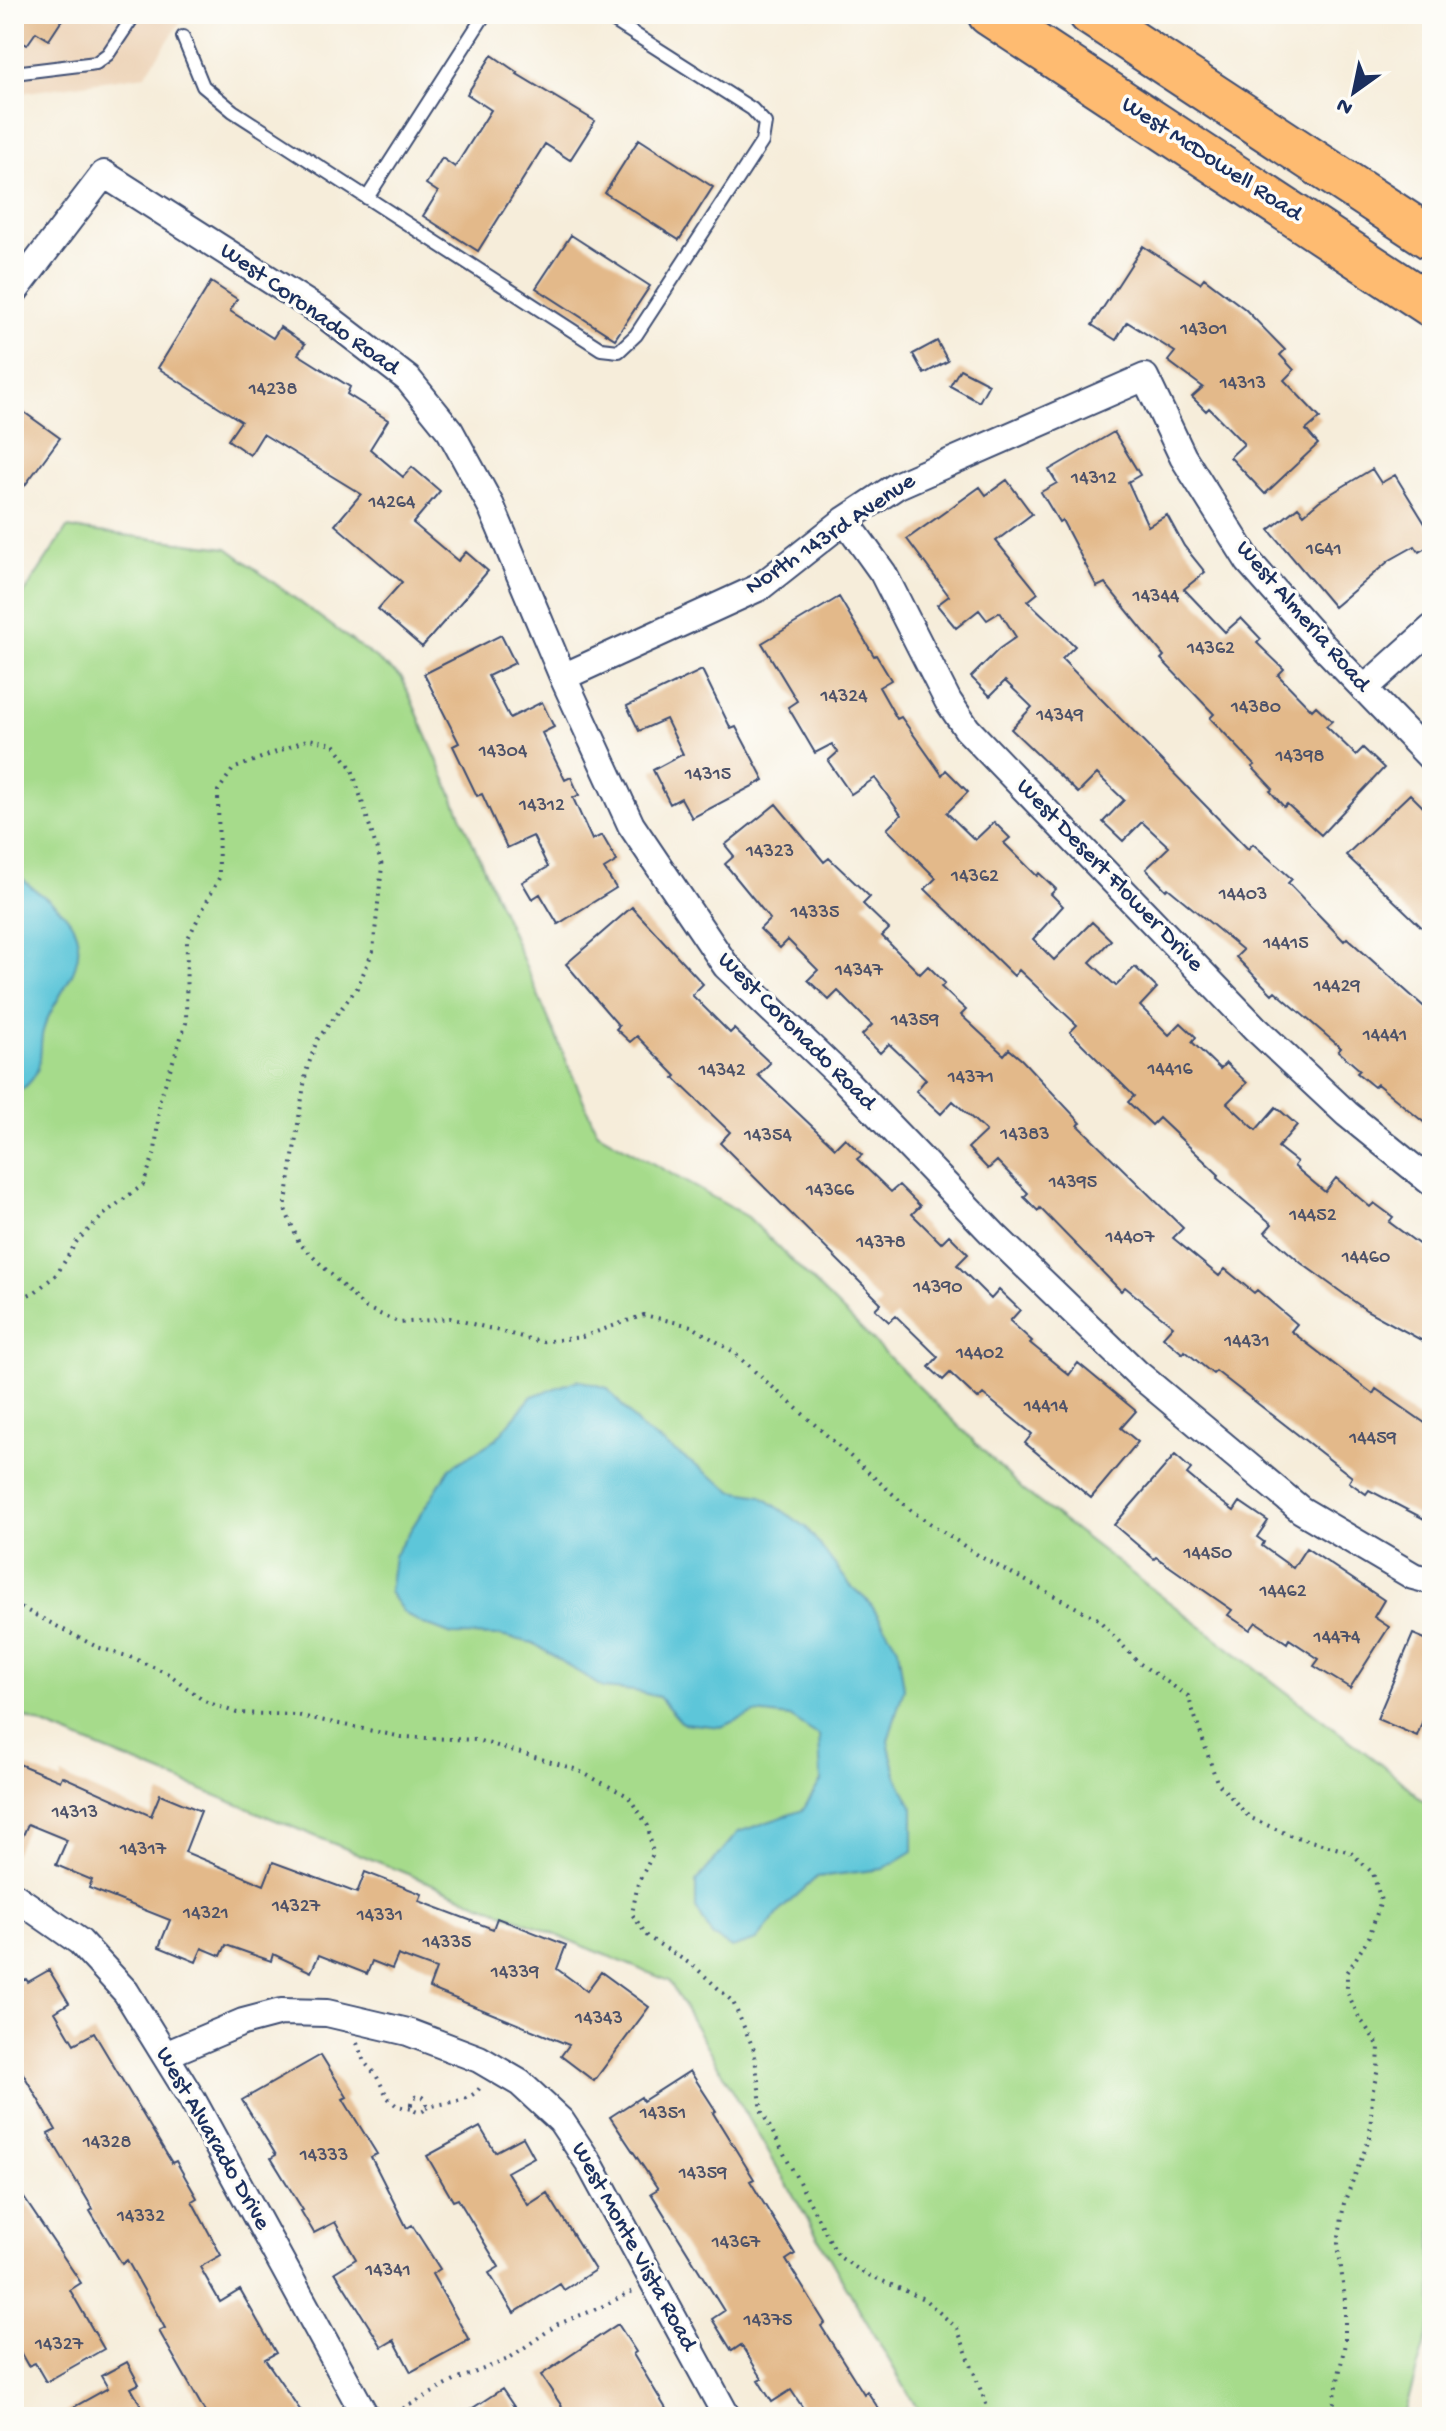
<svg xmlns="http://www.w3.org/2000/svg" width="1446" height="2431" font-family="'Gochi Hand',sans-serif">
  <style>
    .built { fill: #eed6bb }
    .green { fill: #a6db8b; stroke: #608574; stroke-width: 2 }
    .water { fill: #5dc6d9; stroke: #3c7a9c; stroke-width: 2 }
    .building { fill: #e3b98a }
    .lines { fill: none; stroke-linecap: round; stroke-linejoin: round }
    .service-casing { stroke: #3c4c71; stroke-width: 16 }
    .minor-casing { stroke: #3c4c71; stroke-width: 30 }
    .primary-casing { stroke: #3c4c71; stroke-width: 46 }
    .path { stroke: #3c4c71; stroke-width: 4; stroke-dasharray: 2 6; stroke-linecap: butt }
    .service { stroke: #fff; stroke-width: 12 }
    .minor { stroke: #fff; stroke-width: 26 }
    .primary { stroke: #febb71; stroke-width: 42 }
    .labels { text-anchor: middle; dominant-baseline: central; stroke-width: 7; stroke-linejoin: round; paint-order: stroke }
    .number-label { font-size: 20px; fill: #4d5269 }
    .street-label { font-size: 24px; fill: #1b2f5e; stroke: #fdfcf7 }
  </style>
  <rect width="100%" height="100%" fill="#fdfcf7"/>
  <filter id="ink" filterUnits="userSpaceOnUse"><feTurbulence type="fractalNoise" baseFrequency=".0125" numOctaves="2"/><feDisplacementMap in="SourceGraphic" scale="16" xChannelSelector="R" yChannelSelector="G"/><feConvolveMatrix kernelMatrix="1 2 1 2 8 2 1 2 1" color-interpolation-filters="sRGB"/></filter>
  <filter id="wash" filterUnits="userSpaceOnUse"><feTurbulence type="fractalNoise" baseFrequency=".006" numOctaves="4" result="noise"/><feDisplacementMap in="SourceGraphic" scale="32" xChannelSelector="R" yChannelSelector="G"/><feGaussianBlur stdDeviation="1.8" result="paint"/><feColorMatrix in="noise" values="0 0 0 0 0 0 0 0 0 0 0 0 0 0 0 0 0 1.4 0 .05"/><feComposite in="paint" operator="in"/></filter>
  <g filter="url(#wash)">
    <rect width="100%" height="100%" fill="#f6edda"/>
    <path class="built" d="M 14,14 L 186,14 L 145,75 L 14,94 Z"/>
    <path class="green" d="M 67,528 L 227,548 L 402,678 L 597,1132 L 748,1217 L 1023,1490 L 1396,1776 L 1432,1809 L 1432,2320 L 1403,2417 L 922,2417 L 669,1981 L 14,1713 L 14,609 Z"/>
    <path class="water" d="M 14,860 C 18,892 65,898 76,933 C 88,970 52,997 43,1031 C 39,1045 43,1060 36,1073 C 31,1083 24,1089 14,1094 Z
      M 578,1380 L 607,1388 L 642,1429 L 733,1491 L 761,1496 L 806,1527 L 851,1586 L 870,1603 L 898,1648 L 904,1688 L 888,1741 L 896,1775 L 913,1808 L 913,1851 L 883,1869 L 817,1877 L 782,1909 L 757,1940 L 732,1948 L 712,1936 L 696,1908 L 696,1882 L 738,1832 L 803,1810 L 821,1781 L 819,1736 L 790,1717 L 755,1713 L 721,1727 L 682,1723 L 659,1697 L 634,1691 L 603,1688 L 533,1643 L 500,1636 L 452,1635 L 421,1623 L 404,1613 L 389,1592 L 394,1556 L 450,1468 L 496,1439 L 532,1396 Z"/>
    <g id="blocks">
      <path class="building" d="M 14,14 L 66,14 L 49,40 L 36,32 L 27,45 L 14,37 Z
        M 492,55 L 518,73 L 517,74 L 595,121 L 570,160 L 545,144 L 478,251 L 423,216 L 438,192 L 426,184 L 442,158 L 455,167 L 491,110 L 467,94 Z
        M 639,139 L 713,187 L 679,240 L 605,193 Z
        M 571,235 L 650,286 L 615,339 L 536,288 Z
        M 1143,246 L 1200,283 L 1204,278 L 1245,309 L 1285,350 L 1280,355 L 1294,370 L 1284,380 L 1320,418 L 1306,430 L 1318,444 L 1265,494 L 1230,457 L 1244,444 L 1209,408 L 1206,411 L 1192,397 L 1203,387 L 1168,361 L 1175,352 L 1127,322 L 1116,340 L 1092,325 Z
        M 211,282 L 237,299 L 230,311 L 273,338 L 280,327 L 305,344 L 298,354 L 350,387 L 347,394 L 388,420 L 370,449 L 403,477 L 412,467 L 440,491 L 413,523 L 458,561 L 466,552 L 488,571 L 422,647 L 378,609 L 402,582 L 335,525 L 361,494 L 263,434 L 250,455 L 228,440 L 241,421 L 158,368 Z
        M 937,341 L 948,361 L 924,374 L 913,354 Z
        M 960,369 L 989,384 L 979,402 L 950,386 Z
        M 14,405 L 60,438 L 14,500 Z
        M 1114,432 L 1140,475 L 1128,482 L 1148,526 L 1167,515 L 1184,546 L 1205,572 L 1184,589 L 1225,632 L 1241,618 L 1261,639 L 1257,643 L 1284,669 L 1278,675 L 1312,710 L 1316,706 L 1332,721 L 1326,726 L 1356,755 L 1363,748 L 1384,768 L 1321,835 L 1287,804 L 1284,807 L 1270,791 L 1273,789 L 1252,767 L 1255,765 L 1210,718 L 1214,714 L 1161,659 L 1164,656 L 1105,583 L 1097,587 L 1062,520 L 1059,522 L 1041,492 L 1057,483 L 1049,470 Z
        M 1372,469 L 1381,483 L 1395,475 L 1432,535 L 1432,544 L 1419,552 L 1415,546 L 1390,560 L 1334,607 L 1269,530 L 1298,507 L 1304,514 L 1319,501 Z
        M 1007,480 L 1032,514 L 996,541 L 1038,593 L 1028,601 L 1075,646 L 1062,659 L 1248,849 L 1253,844 L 1292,879 L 1288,883 L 1344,941 L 1347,938 L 1432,1014 L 1432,1129 L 1377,1084 L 1374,1087 L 1357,1073 L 1360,1070 L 1338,1051 L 1341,1048 L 1275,991 L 1272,994 L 1236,957 L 1243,950 L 1168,888 L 1166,890 L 1146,869 L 1169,847 L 1142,822 L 1123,841 L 1103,822 L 1124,800 L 1097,774 L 1078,793 L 1011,729 L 1032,707 L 1005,681 L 990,696 L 971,677 L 999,649 L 1016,637 L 1000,612 L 987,620 L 979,610 L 956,628 L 937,605 L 949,596 L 907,539 L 980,487 L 986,495 Z
        M 839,597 L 874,656 L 876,655 L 891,680 L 879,687 L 897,719 L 901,717 L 942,775 L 946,770 L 968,792 L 947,813 L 975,840 L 994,822 L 1010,838 L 1004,843 L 1037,876 L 1039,873 L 1056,889 L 1051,894 L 1063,906 L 1033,939 L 1054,960 L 1092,922 L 1111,940 L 1090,962 L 1116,986 L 1135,967 L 1157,988 L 1140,1006 L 1169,1035 L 1181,1023 L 1196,1037 L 1192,1042 L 1220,1069 L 1226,1063 L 1247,1083 L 1227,1103 L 1256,1130 L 1276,1107 L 1297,1125 L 1278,1147 L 1297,1162 L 1294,1166 L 1325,1192 L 1336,1178 L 1370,1207 L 1374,1203 L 1393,1217 L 1389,1222 L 1432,1254 L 1432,1346 L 1366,1310 L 1301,1263 L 1265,1232 L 1272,1224 L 1217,1178 L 1219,1175 L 1159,1118 L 1152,1125 L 1128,1102 L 1134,1096 L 1070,1032 L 1077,1025 L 1019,970 L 1014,976 L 925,889 L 936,878 L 887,829 L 901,815 L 875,778 L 851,794 L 828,761 L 838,752 L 832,744 L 815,753 L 788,707 L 797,701 L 762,643 Z
        M 501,635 L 515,663 L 488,676 L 510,718 L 542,702 L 554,727 L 542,733 L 565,780 L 571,777 L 579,795 L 573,798 L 592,840 L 602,835 L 617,861 L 604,869 L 616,888 L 558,924 L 540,894 L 532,899 L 522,882 L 548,867 L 533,836 L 507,848 L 482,794 L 477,796 L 453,746 L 459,743 L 424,674 Z
        M 702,670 L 731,729 L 736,727 L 764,780 L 692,818 L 681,798 L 670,804 L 653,770 L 683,754 L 666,719 L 639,731 L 627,706 Z
        M 1410,794 L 1432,816 L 1432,937 L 1346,855 Z
        M 776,804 L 824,862 L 829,858 L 870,897 L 863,904 L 889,929 L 882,936 L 920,974 L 928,966 L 945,983 L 941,987 L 966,1010 L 961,1015 L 1004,1055 L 1009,1049 L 1022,1060 L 1081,1123 L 1078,1125 L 1183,1228 L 1173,1238 L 1219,1276 L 1225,1269 L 1254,1293 L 1257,1290 L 1297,1324 L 1291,1331 L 1373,1394 L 1376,1389 L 1432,1428 L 1432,1523 L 1369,1490 L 1366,1494 L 1349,1482 L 1352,1477 L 1216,1371 L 1213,1374 L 1185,1351 L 1183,1354 L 1163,1337 L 1173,1326 L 1125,1287 L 1121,1291 L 1040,1208 L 1038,1211 L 1024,1197 L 1028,1193 L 997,1161 L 988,1169 L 968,1148 L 986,1131 L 953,1101 L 941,1114 L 916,1091 L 926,1079 L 889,1044 L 880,1053 L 862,1035 L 872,1025 L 838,991 L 829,1000 L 808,980 L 818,970 L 788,940 L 780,948 L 760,929 L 770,919 L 725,864 L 734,856 L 725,845 Z
        M 632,907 L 703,984 L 692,995 L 730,1033 L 734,1029 L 770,1063 L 758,1075 L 835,1148 L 845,1138 L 862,1155 L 857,1159 L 891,1192 L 899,1185 L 920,1206 L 912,1214 L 941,1243 L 949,1235 L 968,1254 L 957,1265 L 991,1299 L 999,1290 L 1020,1310 L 1010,1321 L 1032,1341 L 1030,1343 L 1069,1375 L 1078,1363 L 1136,1411 L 1121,1428 L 1138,1442 L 1091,1498 L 1025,1443 L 1032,1434 L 983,1394 L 978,1399 L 950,1373 L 943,1380 L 929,1367 L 938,1357 L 896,1316 L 889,1322 L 875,1309 L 881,1303 L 720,1143 L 730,1132 L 674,1078 L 676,1076 L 637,1036 L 630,1042 L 616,1029 L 619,1026 L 566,964 Z
        M 1175,1455 L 1191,1469 L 1187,1474 L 1211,1494 L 1234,1511 L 1240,1502 L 1268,1521 L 1257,1537 L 1264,1542 L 1262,1546 L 1293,1568 L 1306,1548 L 1384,1600 L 1374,1617 L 1389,1627 L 1350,1688 L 1314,1666 L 1319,1659 L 1289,1639 L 1287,1643 L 1256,1622 L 1250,1630 L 1228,1615 L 1232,1610 L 1156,1557 L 1154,1559 L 1114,1525 Z
        M 1413,1634 L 1432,1642 L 1432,1723 L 1423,1720 L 1417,1736 L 1377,1719 Z
        M 14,1762 L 60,1781 L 62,1776 L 151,1816 L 160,1794 L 201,1811 L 185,1852 L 264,1885 L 273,1862 L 357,1893 L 365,1872 L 422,1894 L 419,1901 L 493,1929 L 497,1918 L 566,1945 L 557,1969 L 587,1991 L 601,1972 L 649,2007 L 594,2081 L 561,2056 L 569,2045 L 429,1988 L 436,1969 L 398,1955 L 392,1969 L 372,1961 L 367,1974 L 319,1955 L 311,1972 L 273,1954 L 271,1961 L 226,1945 L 221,1956 L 202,1948 L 196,1962 L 159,1947 L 170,1920 L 89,1888 L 92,1880 L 56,1865 L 67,1840 L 28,1824 L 14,1856 Z
        M 49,1970 L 69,2003 L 55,2012 L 74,2044 L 94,2033 L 172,2163 L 176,2161 L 197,2198 L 192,2201 L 221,2255 L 200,2267 L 220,2302 L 240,2290 L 276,2353 L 265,2359 L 305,2417 L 208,2417 L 159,2331 L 165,2328 L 127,2260 L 122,2264 L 90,2211 L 93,2209 L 48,2134 L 56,2130 L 14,2058 L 14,1986 L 26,1979 L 28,1982 Z
        M 321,2055 L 347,2097 L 343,2099 L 377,2154 L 371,2157 L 407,2228 L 412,2225 L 440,2269 L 432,2274 L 469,2340 L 411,2372 L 394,2340 L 382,2347 L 335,2272 L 356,2259 L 335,2222 L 314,2233 L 301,2211 L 303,2210 L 271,2158 L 276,2155 L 242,2100 Z
        M 690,2071 L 716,2111 L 713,2113 L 754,2179 L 750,2181 L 795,2254 L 786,2260 L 825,2323 L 821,2326 L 864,2394 L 867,2391 L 884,2417 L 809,2417 L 791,2390 L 772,2402 L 758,2380 L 762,2378 L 741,2345 L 732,2351 L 712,2319 L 724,2311 L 651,2193 L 658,2189 L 610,2117 L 641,2097 L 643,2101 Z
        M 480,2127 L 495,2152 L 523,2137 L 534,2157 L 507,2172 L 528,2205 L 547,2193 L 595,2270 L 564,2290 L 560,2284 L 514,2313 L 489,2273 L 499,2267 L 458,2199 L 453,2201 L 427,2156 Z
        M 14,2183 L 81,2283 L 70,2290 L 104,2349 L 46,2382 L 35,2363 L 28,2366 L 14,2341 Z
        M 618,2324 L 636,2352 L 633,2354 L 671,2417 L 569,2417 L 541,2375 Z
        M 127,2362 L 139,2384 L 131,2388 L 143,2409 L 128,2417 L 56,2417 L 108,2388 L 101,2376 Z
        M 502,2389 L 521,2417 L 459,2417 Z"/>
    </g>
  </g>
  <g filter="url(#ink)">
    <use href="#blocks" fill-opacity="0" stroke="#3c4c71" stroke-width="2"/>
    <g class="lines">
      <defs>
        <path id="service" d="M 183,37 L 203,86 L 233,111 L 601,349 L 619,351 L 636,335 L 762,142 L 765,123 L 752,109 L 603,14
          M 22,72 L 96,63 L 108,54 L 135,14
          M 367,198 L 485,14"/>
        <path id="minor" d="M 14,292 L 104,174 L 322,313 L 408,379 L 450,431 L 491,506 L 563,677 L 631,825 L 726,966 L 841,1076 L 993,1234 L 1137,1373 L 1301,1510 L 1413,1576 L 1432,1581
          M 845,520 L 883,573 L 948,701 L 967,729 L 1255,1028 L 1347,1114 L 1432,1183
          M 563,677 L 760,587 L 845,520 L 898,485 L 1145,377 L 1183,457 L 1249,562 L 1325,648 L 1432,759
          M 1364,689 L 1432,628
          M 14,1896 L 80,1942 L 126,1992 L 192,2099 L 366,2417
          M 165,2055 L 243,2022 L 281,2012 L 327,2013 L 408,2032 L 479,2059 L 520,2083 L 561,2121 L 589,2163 L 727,2417"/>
        <path id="primary" d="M 989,14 L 1432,306
          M 1090,14 L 1432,239"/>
      </defs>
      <use href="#service" class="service-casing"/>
      <use href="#minor" class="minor-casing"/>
      <use href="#primary" class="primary-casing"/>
      <path class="path" d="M 14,1301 L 35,1292 L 57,1274 L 77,1241 L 108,1211 L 143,1185 L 155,1152 L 160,1099 L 186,1023 L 187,940 L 219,878 L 218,791 L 233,769 L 309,739 L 334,744 L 352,769 L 382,866 L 373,951 L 357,988 L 317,1040 L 306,1072 L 285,1209 L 299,1243 L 364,1307 L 400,1323 L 450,1318 L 541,1342 L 582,1337 L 644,1315 L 691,1326 L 732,1351 L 913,1512 L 981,1557 L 1098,1619 L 1139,1663 L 1188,1696 L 1217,1782 L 1249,1817 L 1289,1835 L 1350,1852 L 1373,1873 L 1381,1901 L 1369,1937 L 1347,1973 L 1347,1992 L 1359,2017 L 1379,2046 L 1378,2069 L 1372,2094 L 1370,2137 L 1344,2203 L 1338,2243 L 1345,2301 L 1345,2343 L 1334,2402 L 1326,2417
        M 14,1604 L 97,1647 L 133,1658 L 169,1674 L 204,1701 L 237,1713 L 296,1715 L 402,1737 L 477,1740 L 575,1769 L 628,1796 L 648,1826 L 653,1854 L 638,1883 L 632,1914 L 648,1937 L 695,1967 L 733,2002 L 754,2050 L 762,2112 L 838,2256 L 864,2273 L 924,2299 L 957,2328 L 991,2417
        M 357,2043 L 364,2062 L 376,2075 L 388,2098 L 397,2106 L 412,2109
        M411 2104a8 8 0 1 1 16 0a8 8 0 1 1-16 0Z
        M 426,2108 C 445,2101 470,2104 481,2086
        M 389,2416 L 456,2380 L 508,2359 L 558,2324 L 599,2308 L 633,2291"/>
      <use href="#service" class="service"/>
      <use href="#minor" class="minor"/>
      <use href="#primary" class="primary"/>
    </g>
  </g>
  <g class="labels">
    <g class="number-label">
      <text x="1204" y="330">14301</text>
      <text x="1243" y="384">14313</text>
      <text x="273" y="390">14238</text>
      <text x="1094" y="479">14312</text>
      <text x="392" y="503">14264</text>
      <text x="1324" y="550">1641</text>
      <text x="1156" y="597">14344</text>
      <text x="1211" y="649">14362</text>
      <text x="844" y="697">14324</text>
      <text x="1256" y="708">14380</text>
      <text x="1060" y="716">14349</text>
      <text x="503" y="752">14304</text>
      <text x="1300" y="757">14398</text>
      <text x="708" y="775">14315</text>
      <text x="542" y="806">14312</text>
      <text x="770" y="852">14323</text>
      <text x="975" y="877">14362</text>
      <text x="1243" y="895">14403</text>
      <text x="815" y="913">14335</text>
      <text x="1286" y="944">14415</text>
      <text x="859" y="971">14347</text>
      <text x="1337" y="987">14429</text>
      <text x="915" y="1021">14359</text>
      <text x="1385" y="1036">14441</text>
      <text x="1170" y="1070">14416</text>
      <text x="722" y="1071">14342</text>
      <text x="971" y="1078">14371</text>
      <text x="1025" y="1135">14383</text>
      <text x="768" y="1136">14354</text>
      <text x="1073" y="1183">14395</text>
      <text x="830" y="1191">14366</text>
      <text x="1313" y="1216">14452</text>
      <text x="1130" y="1238">14407</text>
      <text x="881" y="1243">14378</text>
      <text x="1366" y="1258">14460</text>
      <text x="938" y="1288">14390</text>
      <text x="1247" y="1342">14431</text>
      <text x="980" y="1354">14402</text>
      <text x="1046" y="1407">14414</text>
      <text x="1373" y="1439">14459</text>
      <text x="1208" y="1554">14450</text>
      <text x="1283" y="1592">14462</text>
      <text x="1337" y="1638">14474</text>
      <text x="75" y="1813">14313</text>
      <text x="143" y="1850">14317</text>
      <text x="296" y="1907">14327</text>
      <text x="206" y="1914">14321</text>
      <text x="380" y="1916">14331</text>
      <text x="447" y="1943">14335</text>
      <text x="515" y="1973">14339</text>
      <text x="599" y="2019">14343</text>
      <text x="663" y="2114">14351</text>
      <text x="107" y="2143">14328</text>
      <text x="324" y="2156">14333</text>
      <text x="703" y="2174">14359</text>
      <text x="141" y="2217">14332</text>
      <text x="736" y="2243">14367</text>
      <text x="388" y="2271">14341</text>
      <text x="768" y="2321">14375</text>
      <text x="59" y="2345">14327</text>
    </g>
    <g class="street-label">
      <text transform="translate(1211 160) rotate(33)">West McDowell Road</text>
      <text transform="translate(309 310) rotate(35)">West Coronado Road</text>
      <text transform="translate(831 535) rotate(-34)">North 143rd Avenue</text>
      <text transform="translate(1302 617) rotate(49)">West Almeria Road</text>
      <text transform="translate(1109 876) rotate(46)">West Desert Flower Drive</text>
      <text transform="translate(796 1032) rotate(45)">West Coronado Road</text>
      <text transform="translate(212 2139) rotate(60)">West Alvarado Drive</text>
      <text transform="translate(633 2247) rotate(61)">West Monte Vista Road</text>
    </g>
  </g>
  <rect width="1446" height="2431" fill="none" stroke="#fdfcf7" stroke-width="48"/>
  <g transform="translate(1354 92) rotate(213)" stroke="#fdfcf7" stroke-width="6" paint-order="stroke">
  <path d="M0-6L14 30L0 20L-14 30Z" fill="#1b2f5e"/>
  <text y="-12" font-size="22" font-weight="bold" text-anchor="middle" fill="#1b2f5e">N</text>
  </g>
</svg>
